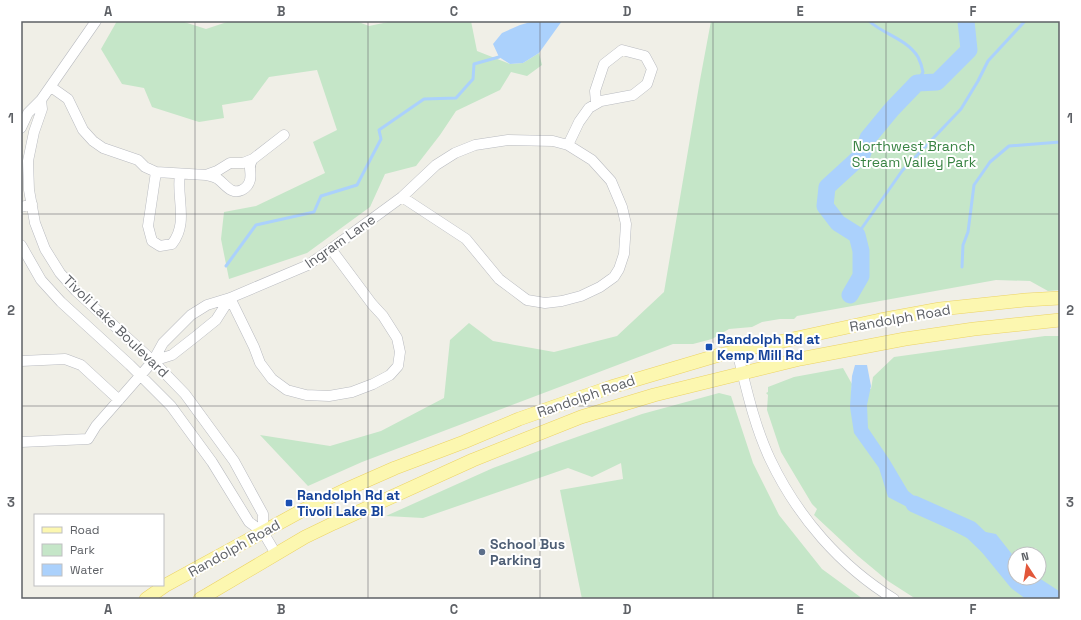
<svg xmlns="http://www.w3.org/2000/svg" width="1081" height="620" font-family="'Space Grotesk',sans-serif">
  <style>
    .green { fill: #c5e6c8; fill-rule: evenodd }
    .water { fill: #abd1fc }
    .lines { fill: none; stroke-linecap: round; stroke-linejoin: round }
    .stream { stroke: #abd1fc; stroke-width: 3 }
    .river { stroke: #abd1fc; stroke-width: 17 }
    .minor-casing { stroke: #b9bbc0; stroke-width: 11 }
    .major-casing { stroke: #ecd364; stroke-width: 14 }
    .minor { stroke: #fff; stroke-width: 10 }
    .major { stroke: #fcf7b0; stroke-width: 13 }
    .grid { fill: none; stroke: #5e6166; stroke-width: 1; stroke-opacity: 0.55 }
    .transit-dot { fill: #1a4fb4; stroke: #fff; stroke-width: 1.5 }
    .service-dot { fill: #5c6f8a; stroke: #fff; stroke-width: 1.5 }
    .labels { text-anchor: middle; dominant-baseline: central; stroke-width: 4; stroke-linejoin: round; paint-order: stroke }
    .park-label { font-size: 14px; fill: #398343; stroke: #fff }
    .street-label { font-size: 14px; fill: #5e6166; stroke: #fff }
    .transit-label { font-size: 14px; font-weight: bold; fill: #164399; stroke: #fff; text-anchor: start }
    .service-label { font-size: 14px; font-weight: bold; fill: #4e5e75; stroke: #fff; text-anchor: start }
    .neatline { fill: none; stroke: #5e6166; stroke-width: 1.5 }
    .grid-label { font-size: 13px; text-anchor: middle; font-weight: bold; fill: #5e6166 }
  </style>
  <rect width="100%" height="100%" fill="#f0efe7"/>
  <path class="green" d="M 117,21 L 181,21 L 206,29 L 230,21 L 356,21 L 369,26 L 393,21 L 471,21 L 477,51 L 510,64 L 523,63 L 539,53 L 542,65 L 527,76 L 511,72 L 500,90 L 456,111 L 440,135 L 416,166 L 385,174 L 370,207 L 307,253 L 229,279 L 221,239 L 224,212 L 256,206 L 325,173 L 313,142 L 337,130 L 317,70 L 269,77 L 252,100 L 222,105 L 224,118 L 199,122 L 152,107 L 144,88 L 122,84 L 101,49 Z
    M 711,21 L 1060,21 L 1060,290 L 1048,291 L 1030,281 L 996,280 L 797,316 L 794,319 L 780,319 L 762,322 L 752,327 L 729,329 L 712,339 L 693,344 L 673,344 L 362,462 L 308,486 L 260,435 L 330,446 L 381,431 L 444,398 L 450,340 L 469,323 L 493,341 L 554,352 L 617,336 L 664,292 L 700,80 Z
    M 1045,336 L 1060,336 L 1060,599 L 916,599 L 888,581 L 858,556 L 814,515 L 817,509 L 812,504 L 781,452 L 767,410 L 768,395 L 766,393 L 768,392 L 768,387 L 794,377 L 843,368 L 852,384 L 851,392 L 871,389 L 873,377 L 894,357 ZM 1015,554 L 1039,554 L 1039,566 L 1043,572 L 1039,578 L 1015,578 Z
    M 719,393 L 731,396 L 753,463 L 779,515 L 822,569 L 863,599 L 582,599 L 560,490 L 623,479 L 621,463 L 592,477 L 568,468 L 423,518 L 386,516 L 493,468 L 557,444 L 642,414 Z"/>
  <path class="water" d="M 534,21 L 562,21 L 539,53 L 523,63 L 510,64 L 499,57 L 493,44 L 502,33 L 520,25 Z
    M 855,365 L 867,365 L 871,386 L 867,405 L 868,428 L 889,459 L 908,491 L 950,525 L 996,534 L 1015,558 L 1015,578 L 1039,578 L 1059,591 L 1060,599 L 1026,599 L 1011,588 L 980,550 L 969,539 L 888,497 L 879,468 L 854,433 L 850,407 L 852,376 Z"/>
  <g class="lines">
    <path class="stream" d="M 869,21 C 883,34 907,39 918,57 C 920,61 922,67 923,72 L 917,83
      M 857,235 L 902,171 L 961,109 L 978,81 L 988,61 L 1025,21
      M 226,266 L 256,225 L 314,212 L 321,196 L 357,185 L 381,139 L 379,130 L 424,99 L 456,98 L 473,79 L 474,64 L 499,57
      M 962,267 L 963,245 L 968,232 L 974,185 L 990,162 L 1009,146 L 1060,142"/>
    <path class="river" d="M 850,295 L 861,276 L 861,251 L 857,235 L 838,223 L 825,206 L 827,187 L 862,155 L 868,138 L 892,109 L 917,83 L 937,82 L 969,50 L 966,21
      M 914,504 L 970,529 L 1015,572"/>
    <defs>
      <path id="minor" d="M 51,87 L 68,99 L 83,130 L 93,141 L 103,148 L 138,160 L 145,167 L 156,172 L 206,175 L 217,171 L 230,163 L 243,163 L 253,159 L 284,135
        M 41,100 L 42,109 L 34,132 L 28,161 L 29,190 L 35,223 L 45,249 L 60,273 L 76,291 L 153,361 L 185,394 L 234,461 L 263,514 L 263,532
        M 21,128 L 28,113 L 41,100 L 96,21
        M 568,145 L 579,122 L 589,108 L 601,101 L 633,95 L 647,84 L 652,69 L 645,56 L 622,50 L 604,64 L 595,91 L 596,103
        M 156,172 L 148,226 L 152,241 L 160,246 L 172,244 C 189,223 176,197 180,174
        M 206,175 C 210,176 215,177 218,179 C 226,185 231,195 242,190 C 246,188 249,184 250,180 C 252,171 247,167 253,159
        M 21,207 L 32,204
        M 21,245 L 41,280 L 61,302 L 130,365 L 171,406 L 212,462 L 249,522 L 263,532 L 276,554
        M 230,298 L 254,347 L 260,363 L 272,379 L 287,390 L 306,395 L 329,396 L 352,392 L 373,384 L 390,375 L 398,366 L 400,352 L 397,338 L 383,316 L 372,304 L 331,249
        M 737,351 C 746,387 754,425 770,459 C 797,516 840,566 894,599
        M 21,361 L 65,359 L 81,365 L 119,400
        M 153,361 L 172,355 L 195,337 L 216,320 L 230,298
        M 21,442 L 88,439 L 96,426 L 153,361 L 163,343 L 191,315 L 207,305 L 230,298 L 308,265 L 331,249 L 402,197 L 436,165 L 455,153 L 475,145 L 508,140 L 553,141 L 568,145 L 592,160 L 611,181 L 622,207 L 626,224 L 624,254 L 619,269 L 614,277 L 600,287 L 581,296 L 562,301 L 545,303 L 527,300 L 499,279 L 466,239 L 402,197"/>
      <path id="major" d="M 146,599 L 166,585 L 303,510 L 345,490 L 395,468 L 464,442 L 519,419 L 611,387 L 719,355 L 880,320 L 940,309 L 1025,300 L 1060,298
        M 200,599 L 305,537 L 334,523 L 473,460 L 581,417 L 654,395 L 800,359 L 905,339 L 974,329 L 1060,320"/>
    </defs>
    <use href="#minor" class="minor-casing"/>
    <use href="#major" class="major-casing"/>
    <use href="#minor" class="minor"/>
    <use href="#major" class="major"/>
  </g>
  <path class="grid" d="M 195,21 L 195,599M 368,21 L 368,599M 540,21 L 540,599M 713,21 L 713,599M 886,21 L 886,599M 21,214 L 1060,214M 21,406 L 1060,406"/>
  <g class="transit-dot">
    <rect x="705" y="343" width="8" height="8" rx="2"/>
    <rect x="285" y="499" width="8" height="8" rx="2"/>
  </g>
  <circle class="service-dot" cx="482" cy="552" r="4"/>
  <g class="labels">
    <g class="park-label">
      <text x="914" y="146">Northwest Branch<tspan x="914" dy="16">Stream Valley Park</tspan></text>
    </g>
    <g class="street-label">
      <text transform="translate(340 241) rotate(-35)">Ingram Lane</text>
      <text transform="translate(900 318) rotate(-10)">Randolph Road</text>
      <text transform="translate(116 326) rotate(44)">Tivoli Lake Boulevard</text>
      <text transform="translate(586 396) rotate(-19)">Randolph Road</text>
      <text transform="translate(234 548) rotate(-29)">Randolph Road</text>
    </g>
    <g class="transit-label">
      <text x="717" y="339">Randolph Rd at<tspan x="717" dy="16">Kemp Mill Rd</tspan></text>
      <text x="297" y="495">Randolph Rd at<tspan x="297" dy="16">Tivoli Lake Bl</tspan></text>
    </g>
    <g class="service-label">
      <text x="490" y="544">School Bus<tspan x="490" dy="16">Parking</tspan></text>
    </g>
  </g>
  <rect width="1081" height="620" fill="none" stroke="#ffffff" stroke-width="44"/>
  <rect x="34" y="514" width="130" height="72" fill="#ffffff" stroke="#bfc0c2"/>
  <rect x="42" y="527" width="20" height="6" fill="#fcf7b0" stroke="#bfc0c2"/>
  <text x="70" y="534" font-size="12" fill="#5e6166">Road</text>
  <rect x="42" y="544" width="20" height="12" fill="#c5e6c8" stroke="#bfc0c2"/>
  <text x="70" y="554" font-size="12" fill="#5e6166">Park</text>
  <rect x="42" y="564" width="20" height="12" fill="#abd1fc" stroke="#bfc0c2"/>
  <text x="70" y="574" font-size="12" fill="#5e6166">Water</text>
  <g transform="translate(1027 566) rotate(348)"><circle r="19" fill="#ffffff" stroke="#bfc0c2"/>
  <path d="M0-3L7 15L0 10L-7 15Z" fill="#e2573a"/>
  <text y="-6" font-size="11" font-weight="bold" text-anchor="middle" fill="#5e6166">N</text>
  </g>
  <rect x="22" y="22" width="1037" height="576" class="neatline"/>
  <g class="grid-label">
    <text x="108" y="16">A</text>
    <text x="281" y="16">B</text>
    <text x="454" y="16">C</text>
    <text x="627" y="16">D</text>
    <text x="800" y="16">E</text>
    <text x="973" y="16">F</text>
    <text x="11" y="123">1</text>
    <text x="1070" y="123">1</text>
    <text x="11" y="315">2</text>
    <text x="1070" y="315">2</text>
    <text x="11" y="507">3</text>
    <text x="1070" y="507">3</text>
    <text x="108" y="614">A</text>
    <text x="281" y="614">B</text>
    <text x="454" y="614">C</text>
    <text x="627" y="614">D</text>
    <text x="800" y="614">E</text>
    <text x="973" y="614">F</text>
  </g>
</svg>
